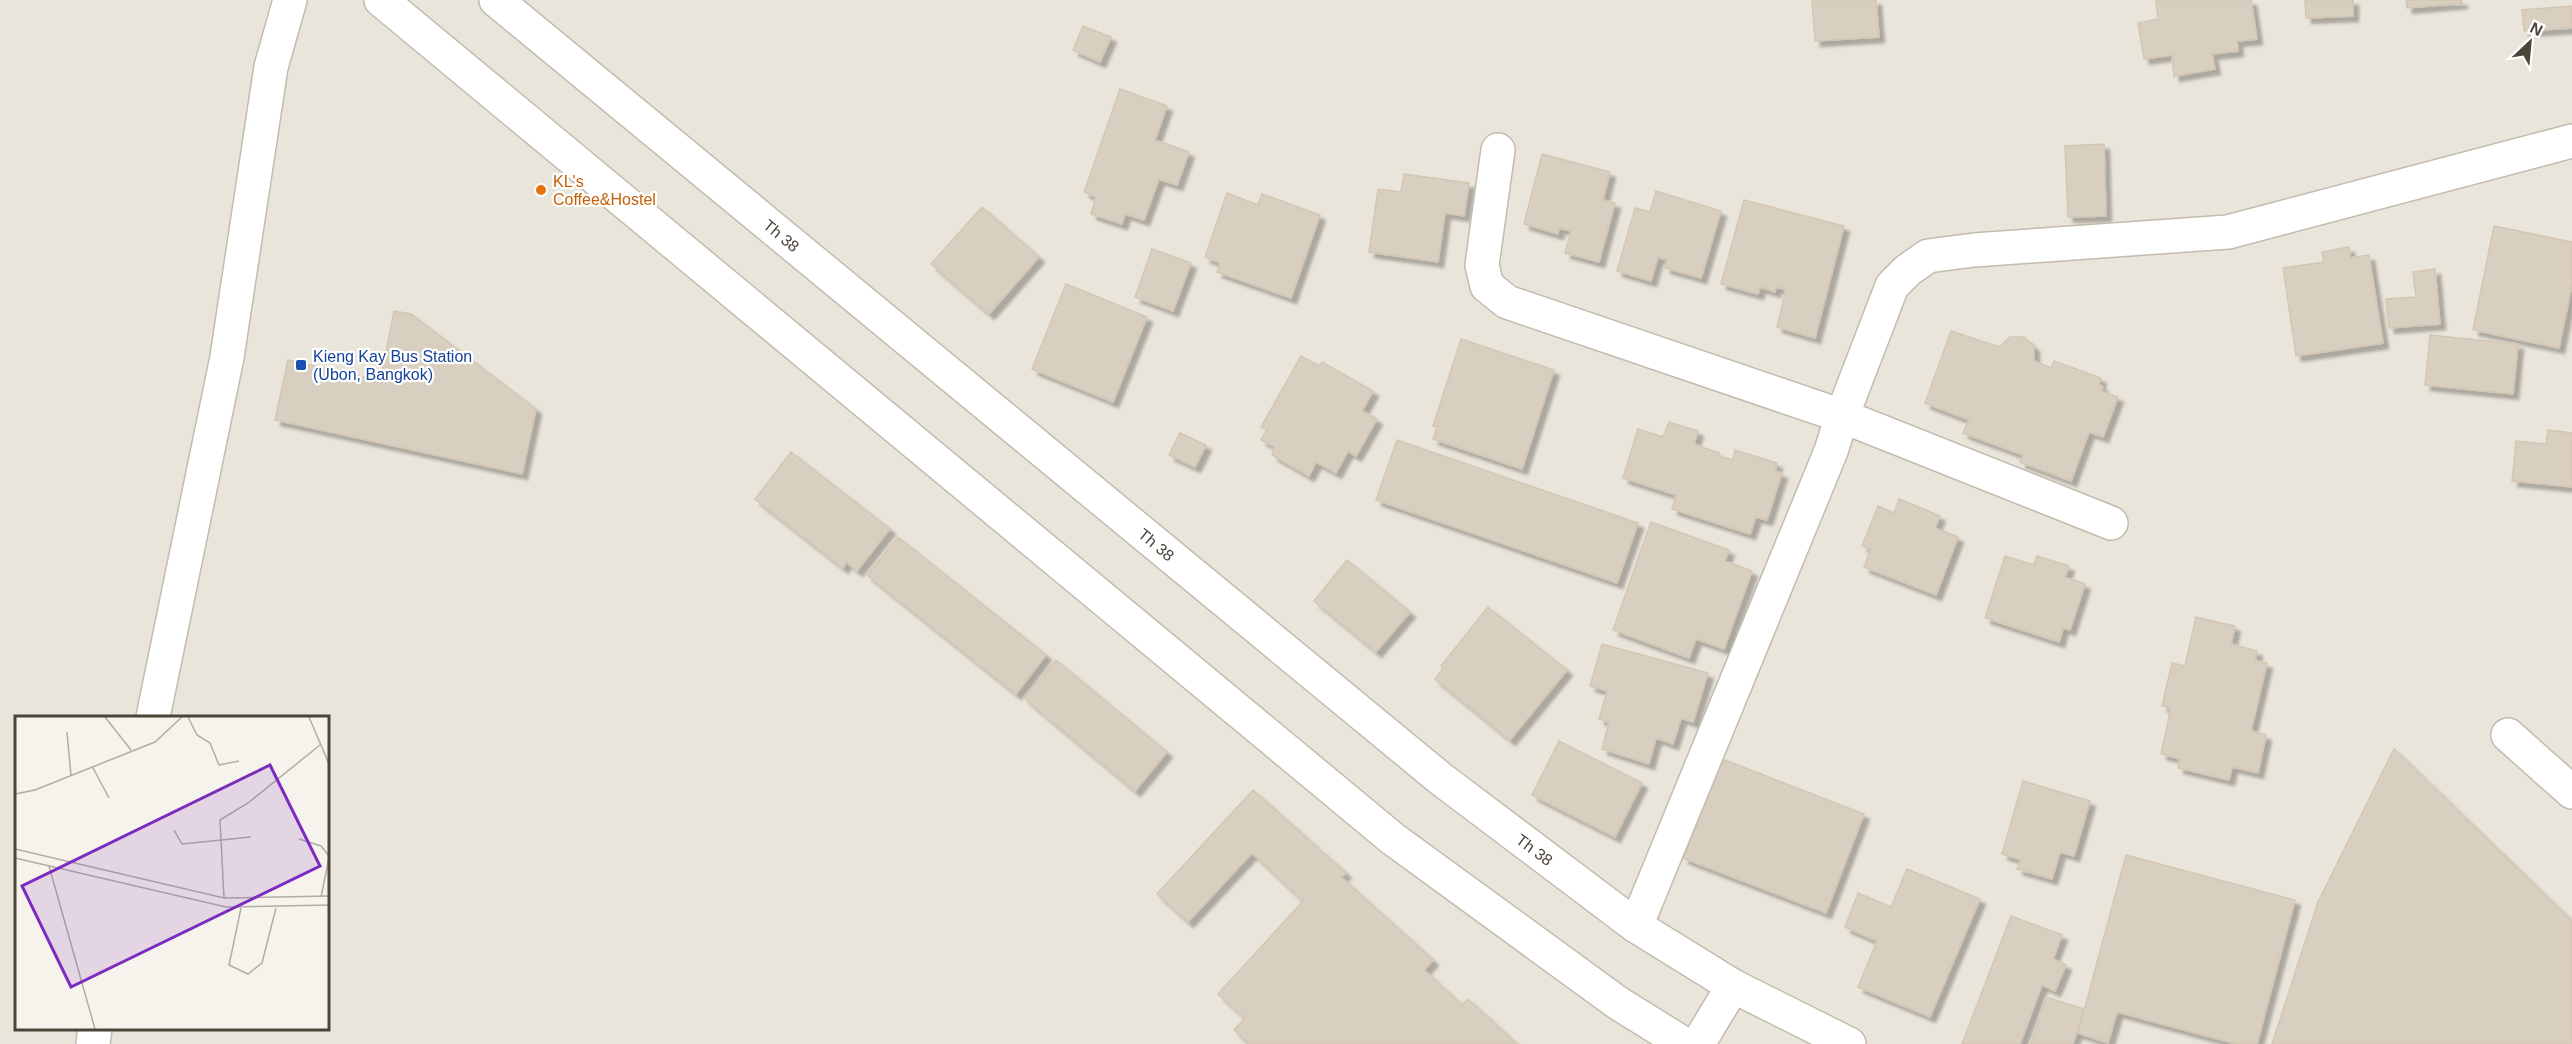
<svg xmlns="http://www.w3.org/2000/svg" width="2572" height="1044" font-family="Arial,sans-serif">
  <style>
    .residential { fill: #eae5da; fill-rule: evenodd }
    .building { fill: #d8cfc1; stroke: #d3c7b4; stroke-width: 1.5; filter: url(#shadow) }
    .lines { fill: none; stroke-linecap: round; stroke-linejoin: round }
    .minor-casing { stroke: #c2bbae; stroke-width: 36 }
    .minor { stroke: #fff; stroke-width: 33 }
    .food-dot { fill: #e8710a; stroke: #fff; stroke-width: 2 }
    .transit-dot { fill: #1a4fb4; stroke: #fff; stroke-width: 2 }
    .labels { text-anchor: middle; dominant-baseline: central; stroke-width: 4.5; stroke-linejoin: round; paint-order: stroke }
    .food-label { font-size: 16px; fill: #c56008; stroke: #fff; text-anchor: start }
    .street-label { font-size: 16px; fill: #4b4439; stroke: #fff }
    .transit-label { font-size: 16px; fill: #164399; stroke: #fff; text-anchor: start }
    .inset-road { fill: none; stroke: #b2ada4; stroke-width: 1.5 }
    .view { fill: #7b2cbf; fill-opacity: 0.15; stroke: #7b2cbf; stroke-width: 3 }
    .inset-edge { fill: none; stroke: #4b4439; stroke-width: 3 }
  </style>
  <defs>
    <filter id="shadow"><feDropShadow dx="5.5" dy="5.5" stdDeviation="1.5" flood-color="#0004"/></filter>
  </defs>
  <rect width="100%" height="100%" fill="#f6f3ec"/>
  <path class="residential" d="M 0,0 L 2572,0 L 2572,1044 L 0,1044 ZM 16,717 L 327,717 L 327,1028 L 16,1028 Z"/>
  <path class="building" d="M 1812,0 L 1876,0 L 1879,37 L 1815,41 Z
    M 2156,0 L 2251,0 L 2257,39 L 2237,41 L 2238,51 L 2212,54 L 2215,69 L 2174,76 L 2172,55 L 2144,59 L 2138,23 L 2158,19 Z
    M 2305,0 L 2353,0 L 2353,16 L 2306,18 Z
    M 2406,0 L 2461,0 L 2462,3 L 2407,8 Z
    M 2572,6 L 2572,28 L 2524,31 L 2522,10 Z
    M 1083,26 L 1111,37 L 1100,62 L 1073,50 Z
    M 1120,89 L 1167,106 L 1155,140 L 1189,152 L 1177,185 L 1159,179 L 1144,220 L 1125,214 L 1122,224 L 1091,214 L 1096,197 L 1084,192 Z
    M 2104,144 L 2106,216 L 2068,217 L 2065,146 Z
    M 1542,154 L 1610,172 L 1603,200 L 1615,203 L 1599,262 L 1565,253 L 1571,231 L 1559,228 L 1558,234 L 1524,224 Z
    M 1404,174 L 1469,183 L 1464,216 L 1445,213 L 1438,262 L 1369,252 L 1378,189 L 1401,192 Z
    M 1656,191 L 1721,211 L 1701,278 L 1665,268 L 1667,260 L 1658,257 L 1651,281 L 1617,271 L 1635,208 L 1650,212 Z
    M 1227,193 L 1258,205 L 1262,194 L 1320,215 L 1291,298 L 1217,272 L 1220,263 L 1205,257 Z
    M 1744,200 L 1844,226 L 1815,338 L 1777,327 L 1786,290 L 1776,287 L 1775,292 L 1760,287 L 1758,294 L 1721,284 Z
    M 982,207 L 1039,257 L 989,314 L 931,264 Z
    M 2494,226 L 2572,242 L 2572,284 L 2559,348 L 2473,330 Z
    M 2349,247 L 2350,258 L 2369,255 L 2383,343 L 2296,356 L 2283,268 L 2324,262 L 2322,252 Z
    M 1152,249 L 1191,263 L 1173,311 L 1135,297 Z
    M 2435,269 L 2440,324 L 2389,328 L 2386,299 L 2416,297 L 2413,272 Z
    M 1066,284 L 1147,317 L 1113,402 L 1032,369 Z
    M 394,311 L 411,314 L 536,409 L 522,474 L 275,420 L 288,360 L 380,381 Z
    M 1951,331 L 1999,347 L 2010,337 L 2024,337 L 2034,347 L 2034,361 L 2051,368 L 2054,361 L 2101,378 L 2099,384 L 2103,387 L 2101,391 L 2118,397 L 2103,437 L 2089,432 L 2071,481 L 2020,462 L 2023,455 L 1963,433 L 1969,420 L 1925,403 Z
    M 2430,335 L 2518,344 L 2513,394 L 2425,385 Z
    M 1461,339 L 1554,370 L 1522,469 L 1433,439 L 1437,427 L 1433,426 Z
    M 1301,356 L 1319,366 L 1322,362 L 1373,391 L 1362,411 L 1377,419 L 1356,456 L 1348,451 L 1336,473 L 1316,462 L 1309,476 L 1272,455 L 1275,447 L 1261,440 L 1267,430 L 1261,427 Z
    M 1669,422 L 1698,431 L 1694,444 L 1719,453 L 1718,456 L 1733,460 L 1735,450 L 1777,463 L 1775,471 L 1782,473 L 1767,520 L 1756,517 L 1750,534 L 1672,509 L 1676,495 L 1623,478 L 1638,429 L 1663,437 Z
    M 2548,430 L 2572,433 L 2572,487 L 2512,481 L 2516,441 L 2546,444 Z
    M 1180,433 L 1206,445 L 1195,467 L 1169,455 Z
    M 1397,440 L 1638,523 L 1617,583 L 1376,500 Z
    M 791,452 L 890,529 L 857,571 L 846,562 L 843,568 L 755,499 Z
    M 1899,499 L 1940,516 L 1935,528 L 1958,537 L 1936,595 L 1864,567 L 1871,549 L 1862,546 L 1878,506 L 1894,513 Z
    M 1651,522 L 1729,550 L 1725,561 L 1752,571 L 1724,649 L 1696,639 L 1689,658 L 1613,630 Z
    M 898,537 L 1046,655 L 1016,694 L 867,575 Z
    M 2005,556 L 2034,565 L 2037,556 L 2069,566 L 2065,577 L 2085,584 L 2070,630 L 2063,628 L 2059,642 L 1985,618 Z
    M 1347,560 L 1410,612 L 1376,652 L 1314,601 Z
    M 1488,607 L 1567,670 L 1510,740 L 1435,679 L 1443,668 L 1441,666 Z
    M 2196,617 L 2235,626 L 2231,644 L 2257,651 L 2255,660 L 2267,663 L 2251,731 L 2266,735 L 2258,773 L 2232,767 L 2229,780 L 2178,768 L 2180,759 L 2161,754 L 2171,708 L 2162,706 L 2172,663 L 2185,666 Z
    M 1602,644 L 1708,673 L 1693,722 L 1681,718 L 1673,744 L 1656,738 L 1649,764 L 1602,749 L 1609,722 L 1599,719 L 1607,691 L 1590,686 Z
    M 1056,660 L 1167,752 L 1135,791 L 1024,698 Z
    M 1559,741 L 1642,783 L 1615,837 L 1532,795 Z
    M 2394,749 L 2572,921 L 2572,1044 L 2272,1044 L 2318,902 Z
    M 1722,759 L 1864,814 L 1826,913 L 1683,858 Z
    M 2023,781 L 2090,801 L 2074,856 L 2060,852 L 2052,879 L 2017,869 L 2021,860 L 2002,854 Z
    M 1253,790 L 1346,873 L 1341,877 L 1433,960 L 1424,970 L 1462,1005 L 1468,999 L 1517,1044 L 1249,1044 L 1234,1030 L 1245,1018 L 1218,994 L 1303,901 L 1252,853 L 1188,922 L 1157,894 Z
    M 2126,855 L 2295,900 L 2257,1044 L 2236,1044 L 2117,1012 L 2108,1043 L 2078,1033 Z
    M 1907,869 L 1980,899 L 1930,1017 L 1858,987 L 1877,941 L 1845,927 L 1858,893 L 1891,907 Z
    M 2011,916 L 2062,935 L 2053,959 L 2066,965 L 2055,991 L 2042,985 L 2020,1044 L 1962,1044 Z
    M 2046,997 L 2084,1009 L 2073,1044 L 2031,1044 Z"/>
  <g class="lines">
    <defs>
      <g id="minor">
        <path d="M 381,0 L 1393,839 L 1618,1003 L 1684,1044"/>
        <path id="s1" d="M 496,0 L 1441,779 L 1636,926 L 1733,986 L 1849,1044"/>
        <path d="M 1498,150 L 1482,265 L 1487,286 L 1507,302 L 1842,416 L 2111,523"/>
        <path d="M 153,717 L 227,357 L 271,67 L 290,0"/>
        <path d="M 2508,735 L 2572,792"/>
        <path d="M 1636,926 L 1831,451 L 1842,416 L 1892,286 L 1908,270 L 1928,256 L 1974,250 L 2228,232 L 2572,141"/>
        <path d="M 93,1044 L 95,1028"/>
        <path d="M 1698,1044 L 1733,986"/>
      </g>
    </defs>
    <use href="#minor" class="minor-casing"/>
    <use href="#minor" class="minor"/>
  </g>
  <circle class="food-dot" cx="541" cy="190" r="6"/>
  <rect class="transit-dot" x="295" y="359" width="12" height="12" rx="3"/>
  <g class="labels">
    <g class="food-label">
      <text x="553" y="181">KL's<tspan x="553" dy="18">Coffee&amp;Hostel</tspan></text>
    </g>
    <g class="street-label">
      <text stroke="none"><textPath href="#s1" startOffset="370">Th 38</textPath></text>
      <text stroke="none"><textPath href="#s1" startOffset="856">Th 38</textPath></text>
      <text stroke="none"><textPath href="#s1" startOffset="1342">Th 38</textPath></text>
    </g>
    <g class="transit-label">
      <text x="313" y="356">Kieng Kay Bus Station<tspan x="313" dy="18">(Ubon, Bangkok)</tspan></text>
    </g>
  </g>
  <g transform="translate(15 716)">
    <rect width="314" height="314" fill="#f6f3ec"/>
    <path class="inset-road" d="M 90,1 L 116,34M 173,1 L 182,19 L 195,27 L 204,49 L 224,45M 294,1 L 314,48M 52,16 L 56,60M 77,50 L 94,82M 0,78 L 20,74 L 140,26 L 167,1M 159,114 L 167,128 L 236,121M 284,123 L 306,130 L 314,140M 0,133 L 209,182 L 314,180M 0,142 L 211,191 L 314,189M 34,150 L 80,313M 306,181 L 314,142M 209,182 L 205,104 L 233,87 L 305,29M 226,192 L 214,249 L 233,258 L 247,247 L 261,192M 0,215 L 0,239"/>
    <path class="view" d="M 255,49 L 305,150 L 56,271 L 7,170 Z"/>
    <rect width="314" height="314" class="inset-edge"/>
  </g>
  <g transform="translate(2530 42) rotate(26)" stroke="#ffffff" stroke-width="4.5" paint-order="stroke">
  <path d="M0-4.5L10 22L0 15L-10 22Z" fill="#4b4439"/>
  <text y="-9" font-size="16" font-weight="bold" text-anchor="middle" fill="#4b4439">N</text>
  </g>
</svg>
